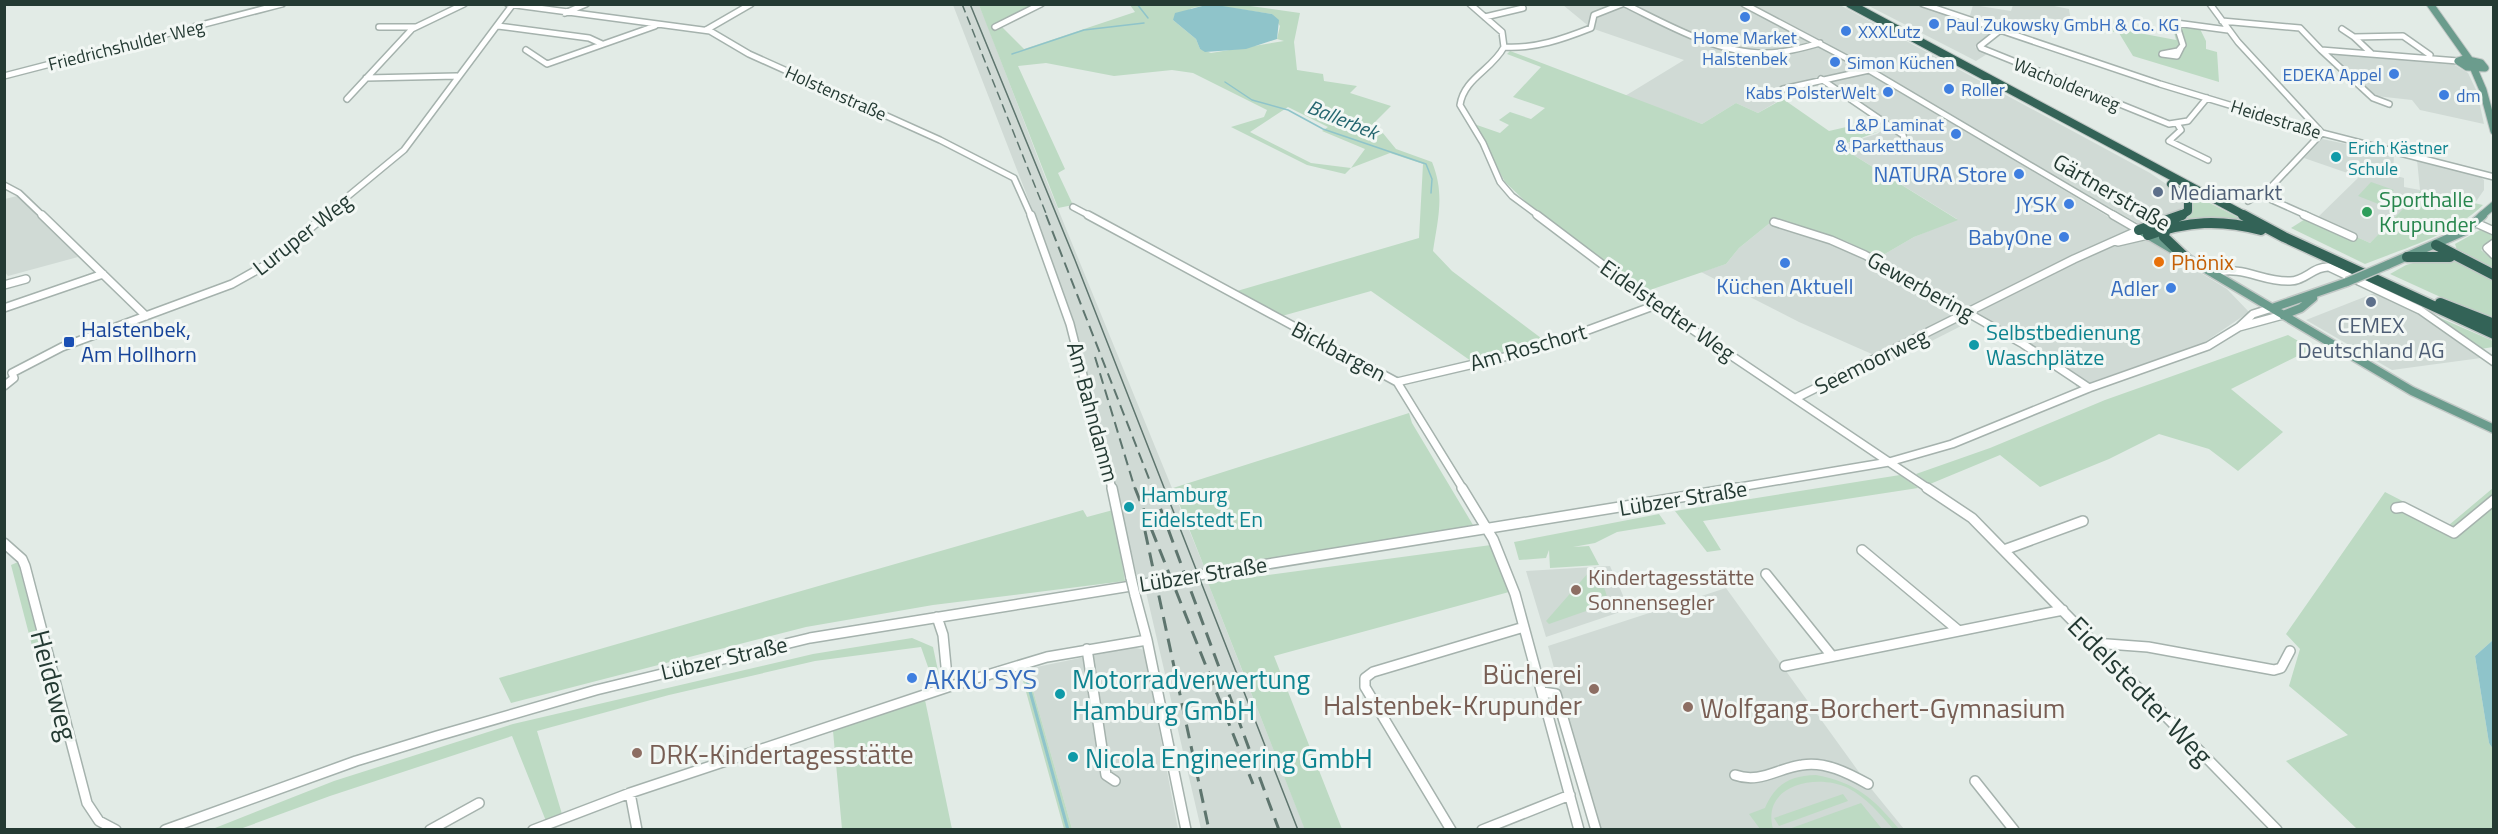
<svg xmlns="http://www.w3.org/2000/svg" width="2498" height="834" font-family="'Titillium Web',sans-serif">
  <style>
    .built { fill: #d0dad5 }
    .green { fill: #bddac3; fill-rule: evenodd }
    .water { fill: #8fc4ca }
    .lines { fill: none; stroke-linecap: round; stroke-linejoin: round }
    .stream-far1 { stroke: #8fc4ca; stroke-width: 1.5 }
    .stream { stroke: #8fc4ca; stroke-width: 3 }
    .minor-far2-casing { stroke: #a5b2ad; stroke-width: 8 }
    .minor-far1-casing { stroke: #a5b2ad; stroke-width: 10 }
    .minor-casing { stroke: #a5b2ad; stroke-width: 12 }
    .major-far1-casing { stroke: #c2c8c6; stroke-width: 9 }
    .major-casing { stroke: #c2c8c6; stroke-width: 11 }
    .highway-far1-casing { stroke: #c2c8c6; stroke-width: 10 }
    .highway-casing { stroke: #c2c8c6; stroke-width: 13 }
    .minor-far2 { stroke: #fff; stroke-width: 5 }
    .minor-far1 { stroke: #fff; stroke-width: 7 }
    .minor { stroke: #fff; stroke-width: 9 }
    .major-far1 { stroke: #6b9c8d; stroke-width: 7 }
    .major { stroke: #6b9c8d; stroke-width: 8 }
    .highway-far1 { stroke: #336357; stroke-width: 8 }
    .highway { stroke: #336357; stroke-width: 10 }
    .tram { stroke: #5e756e; stroke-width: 1.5 }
    .rail-far2 { stroke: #5e756e; stroke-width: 1.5; stroke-dasharray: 9 4.5; stroke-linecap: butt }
    .rail-far1 { stroke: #5e756e; stroke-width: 2; stroke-dasharray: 11 6; stroke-linecap: butt }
    .rail { stroke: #5e756e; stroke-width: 3; stroke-dasharray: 14 8; stroke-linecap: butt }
    .minor-bridge-casing { stroke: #a5b2ad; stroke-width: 12; stroke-linecap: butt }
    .major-bridge-casing { stroke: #c2c8c6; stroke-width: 11; stroke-linecap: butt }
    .minor-bridge { stroke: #fff; stroke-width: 9 }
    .major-bridge { stroke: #6b9c8d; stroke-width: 8 }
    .shop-dot { fill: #3f7fe0; stroke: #f2f7f4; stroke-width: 2 }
    .culture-dot { fill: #0f9aa8; stroke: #f2f7f4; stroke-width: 2 }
    .service-dot { fill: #5c6f8a; stroke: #f2f7f4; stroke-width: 2 }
    .leisure-dot { fill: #2e9e5b; stroke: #f2f7f4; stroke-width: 2 }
    .food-dot { fill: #e8710a; stroke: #f2f7f4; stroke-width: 2 }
    .transit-dot { fill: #1a4fb4; stroke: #f2f7f4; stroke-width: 2 }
    .education-dot { fill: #8d6e63; stroke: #f2f7f4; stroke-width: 2 }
    .labels { text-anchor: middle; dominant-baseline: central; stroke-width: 6; stroke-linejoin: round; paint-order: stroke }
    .far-shop-label { font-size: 18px; fill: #366cbe; stroke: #f2f7f4; text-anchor: start }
    .far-street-label { font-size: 18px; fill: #243a33; stroke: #f2f7f4 }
    .far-culture-label { font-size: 18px; fill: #0d838f; stroke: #f2f7f4; text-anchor: start }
    .far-water-label { font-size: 20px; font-style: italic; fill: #24666f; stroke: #f2f7f4 }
    .shop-label { font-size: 22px; fill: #366cbe; stroke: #f2f7f4; text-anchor: end }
    .street-label { font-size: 22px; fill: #243a33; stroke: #f2f7f4 }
    .service-label { font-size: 22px; fill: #4e5e75; stroke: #f2f7f4; text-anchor: start }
    .leisure-label { font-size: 22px; fill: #27864d; stroke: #f2f7f4; text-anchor: start }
    .food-label { font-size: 22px; fill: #c56008; stroke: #f2f7f4; text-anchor: start }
    .transit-label { font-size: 22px; fill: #164399; stroke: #f2f7f4; text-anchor: start }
    .culture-label { font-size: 22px; fill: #0d838f; stroke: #f2f7f4; text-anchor: start }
    .education-label { font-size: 22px; fill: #785e54; stroke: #f2f7f4; text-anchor: start }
    .near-education-label { font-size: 27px; fill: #785e54; stroke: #f2f7f4; text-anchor: start }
    .near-shop-label { font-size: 27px; fill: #366cbe; stroke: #f2f7f4; text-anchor: start }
    .near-culture-label { font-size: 27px; fill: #0d838f; stroke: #f2f7f4; text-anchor: start }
    .near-street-label { font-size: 27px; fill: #243a33; stroke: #f2f7f4 }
  </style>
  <rect width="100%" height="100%" fill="#e2ebe6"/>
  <path class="built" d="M 2044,4 L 2069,9 L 2071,22 L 2048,18 L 2020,36 L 1969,19 L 1973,5 L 2011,11 L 2013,5 Z
    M 953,5 L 979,5 L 985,19 L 1047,182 L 1205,569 L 1138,580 L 1083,357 L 1045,242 Z
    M 1563,5 L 1741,5 L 1862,70 L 2084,202 L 2227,289 L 2249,312 L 2202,344 L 2076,387 L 2075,381 L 2026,348 L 1973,320 L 1890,362 L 1799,322 L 1701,272 L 1726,264 L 1739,248 L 1776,218 L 1848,242 L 1878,258 L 1914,237 L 1957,219 L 1839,146 L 1877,134 L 1887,127 L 1820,82 L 1780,93 L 1785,97 L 1758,113 L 1736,103 L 1702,124 L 1625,96 L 1684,60 L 1591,28 Z
    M 1747,5 L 1840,5 L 2150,173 L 2172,188 L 2184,201 L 2182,212 L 2141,225 L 1980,135 L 1862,63 Z
    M 1867,5 L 1920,5 L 1987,29 L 1991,34 L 1975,47 L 1987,54 L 1976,61 Z
    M 2342,54 L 2446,61 L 2453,64 L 2468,73 L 2477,92 L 2484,124 L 2420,110 L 2412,100 L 2376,96 L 2333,55 Z
    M 2322,139 L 2394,154 L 2393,175 L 2404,178 L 2404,187 L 2420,190 L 2417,160 L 2479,176 L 2484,180 L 2484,190 L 2475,203 L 2420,191 L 2370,243 L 2316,219 L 2359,177 L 2304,158 Z
    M 17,196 L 78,257 L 8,276 L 5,272 L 5,199 Z
    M 2377,292 L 2415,310 L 2481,358 L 2392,370 L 2306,320 Z
    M 1610,566 L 1629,609 L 1546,637 L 1526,571 Z
    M 1208,583 L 1240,665 L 1305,829 L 1201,829 L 1146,592 Z
    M 1726,588 L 1869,786 L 1904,829 L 1598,829 L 1548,646 Z
    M 1133,647 L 1144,650 L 1178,829 L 1072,829 L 1027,669 Z"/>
  <path class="green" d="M 979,5 L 1034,5 L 1001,26 L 1024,49 L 1135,12 L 1130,5 L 1207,5 L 1192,8 L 1173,20 L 1196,39 L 1200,49 L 1211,53 L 1284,41 L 1277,39 L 1280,26 L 1272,14 L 1210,5 L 1243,5 L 1300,13 L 1294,42 L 1297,70 L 1323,74 L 1324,81 L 1357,86 L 1350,93 L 1391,106 L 1372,125 L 1382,132 L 1396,149 L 1432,162 C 1445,194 1438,218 1433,251 L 1452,271 L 1545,341 L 1471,361 L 1371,291 L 1282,316 L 1237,291 L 1419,238 L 1423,164 L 1390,153 L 1351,168 L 1345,174 L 1307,165 L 1231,127 L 1264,117 L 1267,110 L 1193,73 L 1172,70 L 1114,76 L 1046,63 L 1018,66 L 1065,169 L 1058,173 L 1073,205 L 1058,208 ZM 1288,107 L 1328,127 L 1322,131 L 1365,149 L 1351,168 L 1311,163 L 1250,132 Z
    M 2097,25 L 2176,40 L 2172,25 L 2200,29 L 2206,41 L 2206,49 L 2217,52 L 2219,82 L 2133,56 L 2119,33 L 2097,28 Z
    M 1510,51 L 1702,124 L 1736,103 L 1758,113 L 1783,99 L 1829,131 L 1855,125 L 1870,134 L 1880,131 L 1839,146 L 1958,220 L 1914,237 L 1878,258 L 1848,242 L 1776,218 L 1739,248 L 1726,264 L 1644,292 L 1527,203 L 1505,182 L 1474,124 L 1500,133 L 1509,125 L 1499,120 L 1510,112 L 1531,119 L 1545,108 L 1513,97 L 1541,67 L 1507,54 Z
    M 2371,182 L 2394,190 L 2381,205 L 2358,196 Z
    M 2181,189 L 2182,189 L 2255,226 L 2197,219 L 2180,221 L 2189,215 L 2192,208 Z
    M 2420,191 L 2483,205 C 2452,235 2405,248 2365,264 L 2291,228 L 2310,216 L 2370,243 Z
    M 2480,230 L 2493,235 L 2493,240 L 2481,250 L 2493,260 L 2493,270 L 2457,250 L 2455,244 Z
    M 2431,258 L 2451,260 L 2493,278 L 2493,321 L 2390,274 L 2406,265 Z
    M 2431,314 L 2493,341 L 2493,347 L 2481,349 Z
    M 2288,335 L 2312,349 L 2231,389 L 2283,432 L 2238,471 L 2209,449 L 2159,434 L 2109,459 L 2040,487 L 2000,455 L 1930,484 L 1916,474 L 1990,448 L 2105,400 Z
    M 1409,413 L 1412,423 L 1473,525 L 1364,545 L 1205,569 L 1173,488 Z
    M 1900,475 L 1918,488 L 1703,521 L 1721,550 L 1707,552 L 1675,511 Z
    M 2493,488 L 2493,640 L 2475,656 L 2489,743 L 2493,749 L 2493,829 L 2357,829 L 2286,761 L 2348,735 L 2289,686 L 2300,649 L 2286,634 L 2385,492 L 2449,525 Z
    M 1083,510 L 1087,517 L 1113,510 L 1125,581 L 933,605 L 806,627 L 511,703 L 499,678 Z
    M 1659,514 L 1666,524 L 1617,532 L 1595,543 L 1573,547 L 1589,546 L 1599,565 L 1550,568 L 1549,550 L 1546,558 L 1519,560 L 1514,542 Z
    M 1491,545 L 1509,592 L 1274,656 L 1342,829 L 1305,830 L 1208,583 Z
    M 18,562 L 44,661 L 37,665 L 11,565 Z
    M 1599,571 L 1609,603 L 1549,624 L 1546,621 L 1589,572 Z
    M 912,638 L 933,647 L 940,680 L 934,684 L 921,647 L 815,661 L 669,695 L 537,731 L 562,814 L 546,821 L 512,736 L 330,796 L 240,829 L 210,830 L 334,781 L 513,724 L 813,654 Z
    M 46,668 L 57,711 L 50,716 L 39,670 Z
    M 1027,669 L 1072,829 L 1064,829 L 1020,670 Z
    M 925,700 L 952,829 L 842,829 L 833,731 Z
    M 1816,775 C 1857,783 1873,798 1899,829 L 1893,829 C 1879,813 1867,798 1848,788 C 1816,773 1761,785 1773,829 L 1760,829 L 1749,814 L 1765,808 C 1776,783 1790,776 1816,775 Z
    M 1843,794 L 1848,801 L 1779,826 L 1774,818 Z
    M 1861,803 L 1882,829 L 1789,829 Z"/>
  <path class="water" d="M 1210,4 L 1272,14 L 1279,20 L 1277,39 L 1246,49 L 1205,52 L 1200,49 L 1196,39 L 1173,20 L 1175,13 Z
    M 2493,640 L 2493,749 L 2489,743 L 2475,656 Z"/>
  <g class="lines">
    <path class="stream-far1" d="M 1137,4 L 1148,18
      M 1012,54 L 1084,30 L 1144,23
      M 1225,82 L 1252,100 L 1288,110 L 1323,129 L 1426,164 L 1432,179 L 1431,193"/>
    <path class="stream" d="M 1025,673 L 1068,830"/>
    <defs>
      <path id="minor-far2" d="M 508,4 L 710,31 L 749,54 L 940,140 L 1014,178 L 1031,216
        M 1470,4 L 1502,32 L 1504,47 C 1492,70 1464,78 1460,105 L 1483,143 L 1500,182 L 1512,196 L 1539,216
        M 1625,4 C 1668,25 1716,53 1765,53 C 1784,53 1802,48 1820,43
        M 1744,4 L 1869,70 L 2116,216
        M 1923,4 L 2160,84 L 2322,133 L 2494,177
        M 2210,4 L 2238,42 L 2322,133 L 2270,188 L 2248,201
        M 565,13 L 586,4
        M 1485,17 L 1523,8
        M 2222,21 L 2300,28 L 2321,50 L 2458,61
        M 498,26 L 589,38 L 602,44
        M 379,27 L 415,27
        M 995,27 L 1041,4
        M 2342,29 L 2354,37
        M 706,30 L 751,4
        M 1999,31 L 1980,46 L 1981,48 L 2169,124 L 2188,121 L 2207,98
        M 1504,47 C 1535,49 1563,39 1591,28 L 1594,15 L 1622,4
        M 2181,48 L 2177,56 L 2162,54 L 2178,51 L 2183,45 L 2176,23 L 2228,30
        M 526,50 L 547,64 L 655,26
        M 2321,50 L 2373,98 L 2389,104
        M 2371,53 L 2354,37 L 2403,36 L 2430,55
        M 4,76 L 282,4
        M 366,78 L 457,76
        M 1821,79 L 1903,135 L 1904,139
        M 1783,89 L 1869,70
        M 347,99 L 412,29 L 464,4
        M 2178,125 L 2181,130 L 2169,141 L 2208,160
        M 4,185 L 19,193 L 43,216
        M 2261,195 L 2308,216
        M 1073,207 L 1090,216
        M 324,216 L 404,150 L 513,4"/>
      <path id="minor-far1" d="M 42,215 L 146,316
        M 1031,215 L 1070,324 L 1112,489
        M 1088,215 L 1397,382 L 1463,489
        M 1537,215 L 1656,305 L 1929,489
        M 2113,215 L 2139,230
        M 2304,215 L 2353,237
        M 1774,222 L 1831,240 L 1865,255 L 2023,344 L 2089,388
        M 2476,223 L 2494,231
        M 2118,242 L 2148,235
        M 2494,243 L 2487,248 L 2494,255
        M 2212,273 C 2246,265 2260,282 2290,281 C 2305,281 2314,266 2329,267 L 2420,310 L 2494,362
        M 4,285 L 26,279
        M 4,308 L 103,274
        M 2239,327 L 2283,315
        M 12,373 L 62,347 L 232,284 L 264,266 L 326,215
        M 1397,382 L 1534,350 L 1656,305
        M 4,386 L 14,378 L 12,373
        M 1796,398 L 2074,259 L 2139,230
        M 1728,489 L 1889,462 L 1952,444 L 2089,388 L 2208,346 L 2239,327 L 2253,314 L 2272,308"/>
      <path id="minor" d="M 1112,488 L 1131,578
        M 1462,488 L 1493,539 L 1515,594 L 1579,830
        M 1927,488 L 1972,518 L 2277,830
        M 2396,508 L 2403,507 L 2454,533 L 2494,500
        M 4,543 L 22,559 L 25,566 L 87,803 L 99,821 L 116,830
        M 1862,550 L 1959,631
        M 2004,550 L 2083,521
        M 1766,574 L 1832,656
        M 1135,595 L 1147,640 L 1186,830
        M 937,617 L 943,635 L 948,687 L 1047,657 L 1147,640
        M 2094,643 L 2148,647 L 2274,670 L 2281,668 L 2290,651
        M 1087,649 L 1106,775 L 1115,781
        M 1785,666 L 2063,610
        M 1542,692 L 1556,694 L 1596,830
        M 1735,775 C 1760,784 1778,768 1802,765 C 1825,761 1848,773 1868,784
        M 1975,781 L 2014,830
        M 630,793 L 637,830
        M 165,830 L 356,761 L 437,736 L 596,690 L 810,638 L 1737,488
        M 430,830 L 479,803
        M 533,830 L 630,793 L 948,687
        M 1451,830 L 1365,687 L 1365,678 L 1373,672 L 1524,627
        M 1482,830 L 1570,795"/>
      <path id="major-far1" d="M 2430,4 L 2469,59
        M 2464,59 L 2481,63 L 2485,68 L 2467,67 L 2458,61 Z
        M 2474,69 L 2483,90 L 2494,131
        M 2481,216 L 2494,205"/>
      <path id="major" d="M 2143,232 L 2412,391 L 2494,429
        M 2387,265 L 2465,231 L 2483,215
        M 2272,308 L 2347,282
        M 2283,315 L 2301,308 L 2313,298"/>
      <path id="highway-far1" d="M 1850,4 L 2246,216
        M 2171,184 L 2188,201 L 2188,211 L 2180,216"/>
      <path id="highway" d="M 2243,215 L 2284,237 L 2494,334
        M 2170,227 L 2165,231 L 2164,237 L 2185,257
        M 2139,230 L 2182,215
        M 2148,235 C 2188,221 2220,219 2261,230
        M 2436,245 L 2494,275
        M 2407,257 L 2450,257
        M 2440,303 L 2494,324"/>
    </defs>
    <use href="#minor-far2" class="minor-far2-casing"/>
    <use href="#minor-far1" class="minor-far1-casing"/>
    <use href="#minor" class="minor-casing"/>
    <use href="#major-far1" class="major-far1-casing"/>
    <use href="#major" class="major-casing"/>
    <use href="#highway-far1" class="highway-far1-casing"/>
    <use href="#highway" class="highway-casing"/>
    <use href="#minor-far2" class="minor-far2"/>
    <use href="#minor-far1" class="minor-far1"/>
    <use href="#minor" class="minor"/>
    <use href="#major-far1" class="major-far1"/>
    <use href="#major" class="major"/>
    <use href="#highway-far1" class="highway-far1"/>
    <use href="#highway" class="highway"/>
    <path class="tram" d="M 970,4 L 1075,260 L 1298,830"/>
    <path class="rail-far2" d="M 962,4 L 1047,216"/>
    <path class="rail-far1" d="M 1046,215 L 1153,489
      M 1095,357 L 1135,489"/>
    <path class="rail" d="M 1135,488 L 1253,784
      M 1153,488 L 1279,830
      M 1145,531 L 1209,830"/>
    <defs>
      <path id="minor-bridge" d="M 1131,578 L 1135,595"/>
      <path id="major-bridge" d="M 2347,282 L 2387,265"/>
    </defs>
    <use href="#minor-bridge" class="minor-bridge-casing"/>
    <use href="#major-bridge" class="major-bridge-casing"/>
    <use href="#minor-bridge" class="minor-bridge"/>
    <use href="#major-bridge" class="major-bridge"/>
  </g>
  <g class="shop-dot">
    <circle cx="1745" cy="17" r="6"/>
    <circle cx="1934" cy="24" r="6"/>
    <circle cx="1846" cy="31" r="6"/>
    <circle cx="1835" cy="62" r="6"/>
    <circle cx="2394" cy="74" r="6"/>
    <circle cx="1949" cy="89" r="6"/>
    <circle cx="1888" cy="92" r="6"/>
    <circle cx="2444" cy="95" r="6"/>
    <circle cx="1956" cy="134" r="6"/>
    <circle cx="2019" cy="174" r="6"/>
    <circle cx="2069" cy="204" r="6"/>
    <circle cx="2064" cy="237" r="6"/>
    <circle cx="1785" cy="263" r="6"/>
    <circle cx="2171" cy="288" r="6"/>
    <circle cx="912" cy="678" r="6"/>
  </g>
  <g class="culture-dot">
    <circle cx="2336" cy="157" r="6"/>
    <circle cx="1974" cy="345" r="6"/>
    <circle cx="1129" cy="507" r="6"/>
    <circle cx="1060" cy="694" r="6"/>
    <circle cx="1073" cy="757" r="6"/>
  </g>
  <g class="service-dot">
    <circle cx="2158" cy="192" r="6"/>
    <circle cx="2371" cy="302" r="6"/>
  </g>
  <circle class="leisure-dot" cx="2367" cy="212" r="6"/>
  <circle class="food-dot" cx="2159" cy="262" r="6"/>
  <rect class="transit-dot" x="63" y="336" width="12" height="12" rx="3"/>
  <g class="education-dot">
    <circle cx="1576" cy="590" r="6"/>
    <circle cx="1594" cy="689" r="6"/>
    <circle cx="1688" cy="707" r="6"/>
    <circle cx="637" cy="753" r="6"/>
  </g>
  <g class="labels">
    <g class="far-shop-label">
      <text x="1946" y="24">Paul Zukowsky GmbH &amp; Co. KG</text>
      <text x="1858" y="31">XXXLutz</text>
      <text x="1745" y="37" text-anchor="middle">Home Market<tspan x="1745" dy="21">Halstenbek</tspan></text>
      <text x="1847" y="62">Simon Küchen</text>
      <text x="2382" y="74" text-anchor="end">EDEKA Appel</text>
      <text x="1961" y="89">Roller</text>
      <text x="1876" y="92" text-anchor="end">Kabs PolsterWelt</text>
      <text x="2456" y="95">dm</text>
      <text x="1944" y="124" text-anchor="end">L&amp;P Laminat<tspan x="1944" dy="21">&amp; Parketthaus</tspan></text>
    </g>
    <g class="far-street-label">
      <text transform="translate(126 45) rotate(-14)">Friedrichshulder Weg</text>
      <text transform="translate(2067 84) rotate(22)">Wacholderweg</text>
      <text transform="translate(836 93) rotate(24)">Holstenstraße</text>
      <text transform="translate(2276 119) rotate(17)">Heidestraße</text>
    </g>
    <g class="far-culture-label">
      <text x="2348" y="147">Erich Kästner<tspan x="2348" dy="21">Schule</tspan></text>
    </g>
    <g class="far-water-label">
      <text transform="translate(1343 119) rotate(22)">Ballerbek</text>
    </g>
    <g class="shop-label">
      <text x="2007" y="174">NATURA Store</text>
      <text x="2057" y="204">JYSK</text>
      <text x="2052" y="237">BabyOne</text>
      <text x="1785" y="286" text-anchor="middle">Küchen Aktuell</text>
      <text x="2159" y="288">Adler</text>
    </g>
    <g class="street-label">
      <text transform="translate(2112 192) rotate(30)">Gärtnerstraße</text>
      <text transform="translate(302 234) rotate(-38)">Luruper Weg</text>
      <text transform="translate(1921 286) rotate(29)">Gewerbering</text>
      <text transform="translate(1668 310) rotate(35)">Eidelstedter Weg</text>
      <text transform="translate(1528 347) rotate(-16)">Am Roschort</text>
      <text transform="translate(1339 351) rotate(28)">Bickbargen</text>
      <text transform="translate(1871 361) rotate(-26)">Seemoorweg</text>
      <text transform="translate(1093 412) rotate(75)">Am Bahndamm</text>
      <text transform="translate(1683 498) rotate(-9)">Lübzer Straße</text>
      <text transform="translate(1203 574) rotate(-9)">Lübzer Straße</text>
      <text transform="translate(724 658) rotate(-13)">Lübzer Straße</text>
    </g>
    <g class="service-label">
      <text x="2170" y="192">Mediamarkt</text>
      <text x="2371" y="325" text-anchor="middle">CEMEX<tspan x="2371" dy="25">Deutschland AG</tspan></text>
    </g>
    <g class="leisure-label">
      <text x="2379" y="199">Sporthalle<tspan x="2379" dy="25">Krupunder</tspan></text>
    </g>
    <g class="food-label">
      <text x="2171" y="262">Phönix</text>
    </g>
    <g class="transit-label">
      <text x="81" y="329">Halstenbek,<tspan x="81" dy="25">Am Hollhorn</tspan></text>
    </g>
    <g class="culture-label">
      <text x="1986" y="332">Selbstbedienung<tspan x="1986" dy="25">Waschplätze</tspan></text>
      <text x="1141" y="494">Hamburg<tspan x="1141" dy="25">Eidelstedt En</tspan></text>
    </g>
    <g class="education-label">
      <text x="1588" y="577">Kindertagesstätte<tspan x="1588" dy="25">Sonnensegler</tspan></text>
    </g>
    <g class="near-education-label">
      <text x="1582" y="673" text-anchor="end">Bücherei<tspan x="1582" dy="31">Halstenbek-Krupunder</tspan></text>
      <text x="1700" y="707">Wolfgang-Borchert-Gymnasium</text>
      <text x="649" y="753">DRK-Kindertagesstätte</text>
    </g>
    <g class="near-shop-label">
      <text x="924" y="678">AKKU SYS</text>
    </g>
    <g class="near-culture-label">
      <text x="1072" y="678">Motorradverwertung<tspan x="1072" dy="31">Hamburg GmbH</tspan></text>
      <text x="1085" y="757">Nicola Engineering GmbH</text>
    </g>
    <g class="near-street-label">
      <text transform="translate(55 685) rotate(75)">Heideweg</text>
      <text transform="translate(2141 690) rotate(46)">Eidelstedter Weg</text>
    </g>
  </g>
  <rect width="2498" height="834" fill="none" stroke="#243a33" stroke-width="12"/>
</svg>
